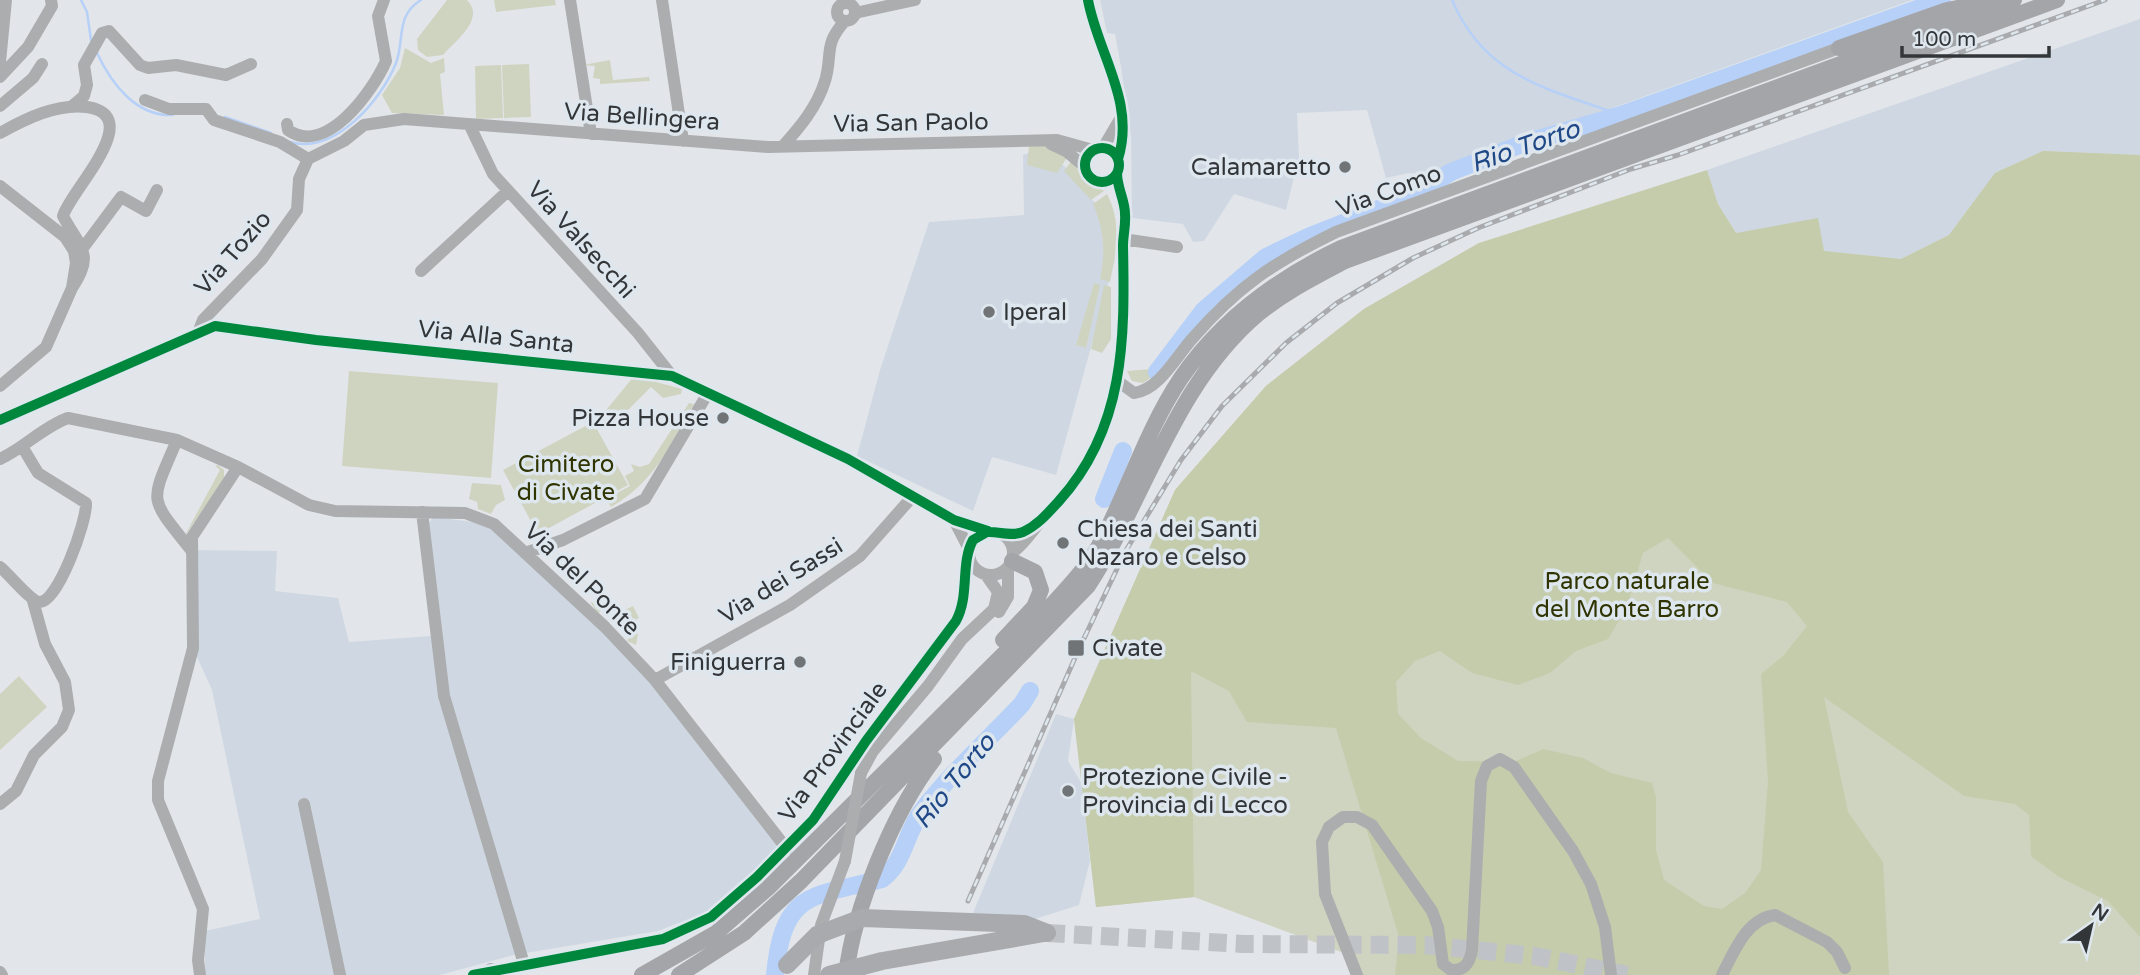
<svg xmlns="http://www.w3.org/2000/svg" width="2140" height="975" font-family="'Varela Round',sans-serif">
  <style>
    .built { fill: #cfd8e2 }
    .green { fill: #cfd4c1 }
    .forest { fill: #c4ccab; fill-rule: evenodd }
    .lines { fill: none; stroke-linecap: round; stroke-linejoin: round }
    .stream { stroke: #b7d0f7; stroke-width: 2.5 }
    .river { stroke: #b7d0f7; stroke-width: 18 }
    .highway-tunnel { stroke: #bfc3c7; stroke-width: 18; stroke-dasharray: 18 9; stroke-linecap: butt }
    .minor { stroke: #acadae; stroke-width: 12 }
    .major { stroke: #a4a5a9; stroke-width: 16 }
    .rail-casing { stroke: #a8aaad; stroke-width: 5 }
    .rail { stroke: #dee6ee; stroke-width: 2.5; stroke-dasharray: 8; stroke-linecap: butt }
    .minor-bridge { stroke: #acadae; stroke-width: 12 }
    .highway-bridge { stroke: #a9aaae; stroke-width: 18 }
    .cycleway-casing { stroke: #dee6ee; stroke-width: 15 }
    .cycleway { stroke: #00873e; stroke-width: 10 }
    .poi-dot { fill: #707477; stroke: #dee6ee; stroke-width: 2.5 }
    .labels { text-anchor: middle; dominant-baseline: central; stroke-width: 7; stroke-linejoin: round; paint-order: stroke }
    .street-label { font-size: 24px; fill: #333639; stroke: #dee6ee }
    .poi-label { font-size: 24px; fill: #333639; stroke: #dee6ee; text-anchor: start }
    .park-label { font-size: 24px; fill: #2f3401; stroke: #dee6ee }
    .water-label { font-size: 26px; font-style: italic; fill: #1f4887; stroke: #dee6ee }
  </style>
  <rect width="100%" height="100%" fill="#e2e6ea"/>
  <path class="built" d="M 1100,0 L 1912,0 L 1423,176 L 1409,173 L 1386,178 L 1367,110 L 1297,113 L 1299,157 L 1286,210 L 1234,194 L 1204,241 L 1193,242 L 1183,224 L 1132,218 L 1131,136 L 1121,67 L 1115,34 L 1107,33 Z
    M 2140,19 L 2140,155 L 2043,151 L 1995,173 L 1949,235 L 1901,259 L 1823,251 L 1817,219 L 1736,233 L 1718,204 L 1707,170 Z
    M 1035,151 L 1050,155 L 1074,174 L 1100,210 L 1115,259 L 1056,475 L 992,457 L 973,511 L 857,456 L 880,370 L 929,222 L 1024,215 L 1023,155 Z
    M 433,517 L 482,523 L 525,553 L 605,627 L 787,849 L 707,912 L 658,931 L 514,955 L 440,975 L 205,975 L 205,931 L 260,919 L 212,690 L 193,648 L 191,550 L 277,551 L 275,591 L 338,598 L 349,642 L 431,636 L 429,523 Z
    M 1056,714 L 1074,719 L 1068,761 L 1082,784 L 1090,861 L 1079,905 L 1035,919 L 973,913 Z"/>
  <path class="green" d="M 447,0 L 467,0 C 486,19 455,41 443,55 L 427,57 L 418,50 L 417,39 Z
    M 494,0 L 555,0 L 556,5 L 496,12 Z
    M 405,48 L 431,63 L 444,58 L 445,72 L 440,74 L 444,115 L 392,113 L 382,95 L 400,68 Z
    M 610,60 L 613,80 L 649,77 L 650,81 L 600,84 L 600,79 L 593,78 L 595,66 L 583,65 Z
    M 529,64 L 531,117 L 504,118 L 502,65 Z
    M 501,65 L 503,118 L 476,119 L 475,66 Z
    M 1041,144 L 1068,156 L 1057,173 L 1027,165 L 1029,145 Z
    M 2043,151 L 2140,155 L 2140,975 L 1359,975 L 1352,956 L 1194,897 L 1096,907 L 1074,719 L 1175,490 L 1266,386 L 1364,309 L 1479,243 L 1736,233 L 1823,251 L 1901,259 L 1949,235 L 1995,173 Z
    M 1072,160 L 1082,177 L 1104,191 L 1091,200 L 1064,171 Z
    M 1107,194 C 1122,222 1116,253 1110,282 L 1100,279 C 1106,252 1104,230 1093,204 Z
    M 1094,283 L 1100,285 L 1086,348 L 1076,345 Z
    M 1104,285 L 1111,287 L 1111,339 L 1102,353 L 1091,349 Z
    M 1152,369 L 1158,373 L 1143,383 L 1132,381 L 1127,371 Z
    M 349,371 L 498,383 L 491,478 L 342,466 Z
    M 634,376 L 682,389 L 681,394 L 663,398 L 651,387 L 615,423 L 598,420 Z
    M 689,403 L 694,404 C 670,447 654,482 611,507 L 606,499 L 630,486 L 625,476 L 634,471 L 631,464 L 640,467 L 649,464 Z
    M 593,422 L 628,485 L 538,534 L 503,470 Z
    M 218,465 L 224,470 L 224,480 L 184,537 L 220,470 L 215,466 Z
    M 472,483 L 501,485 L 505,500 L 496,505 L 491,514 L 478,509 L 477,502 L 469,499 Z
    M 590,602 L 623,611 L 633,606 L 639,618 L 632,622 L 638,634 L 636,645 L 627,641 L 631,635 L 602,610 L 598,613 Z
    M 19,676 L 47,707 L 0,750 L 0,694 Z"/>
  <path class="forest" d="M 2043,151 L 2140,155 L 2140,937 L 2108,901 L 2059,877 L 2031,856 L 2029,815 L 2015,804 L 1964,796 L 1824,697 L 1848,812 L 1883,862 L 1889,975 L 1395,975 L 1399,937 L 1336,728 L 1247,722 L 1229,691 L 1191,671 L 1194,897 L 1096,907 L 1074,719 L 1175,490 L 1266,386 L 1364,309 L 1479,243 L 1707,170 L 1718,204 L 1736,233 L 1818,218 L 1824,251 L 1901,259 L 1949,235 L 1995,173 ZM 1668,538 L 1713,583 L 1787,602 L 1807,626 L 1784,655 L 1761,674 L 1768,782 L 1761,870 L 1745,893 L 1722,909 L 1704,906 L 1664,880 L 1656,850 L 1656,797 L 1652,783 L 1611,773 L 1583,758 L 1543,749 L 1514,762 L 1458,761 L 1421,738 L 1398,714 L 1396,682 L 1415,661 L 1440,651 L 1472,673 L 1518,685 L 1550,673 L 1576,651 L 1608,639 L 1627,607 L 1643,553 Z"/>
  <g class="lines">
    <path class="stream" d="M 81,0 L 87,12 L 91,40
      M 1452,0 C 1485,78 1549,89 1621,115
      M 97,53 C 111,83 136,117 173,115
      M 225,117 L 271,133
      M 290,142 C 334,155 381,101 396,63 C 405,39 395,16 421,0"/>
    <path class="river" d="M 1157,372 L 1204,310 L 1266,257 L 1310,236 L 1414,195 L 1451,172 L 1524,143 L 1621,115 L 1942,0
      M 1104,499 L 1123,451
      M 775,975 C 783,891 810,897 882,879 C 905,862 905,833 922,811 C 951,773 989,739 1022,704 L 1030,691"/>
    <path class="highway-tunnel" d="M 1047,933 L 1243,944 L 1425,945 L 1535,956 L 1627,975"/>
    <path class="minor" d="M 570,0 L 591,134
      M 662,0 L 683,141
      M 1088,0 C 1098,54 1136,102 1118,159
      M837 12a9 9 0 1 1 18 0a9 9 0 1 1-18 0Z
      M 855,13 L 915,0
      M 0,62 L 6,0
      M 0,77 L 28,47 L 52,6 L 51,0
      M 145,100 L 169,109 L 206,109 L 214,120 L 280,142 L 308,159
      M 0,106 L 33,78 L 42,64
      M 71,107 L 84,96 L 87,85 L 84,65 L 102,33 L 109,31 L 140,65 L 148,68 L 176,65 L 226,75 L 251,64
      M 287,124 L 288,130 C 326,157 373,91 386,61 L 378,16 L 384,0
      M 470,126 L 493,174 L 638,333 L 672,376
      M 0,133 C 25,119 57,103 87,107 C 147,116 70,191 63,216 C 79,247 96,253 72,288
      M 1051,144 L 1066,151 L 1085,167
      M 783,146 C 800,127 817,107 825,81 C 833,54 823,45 845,21
      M1085 165a17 17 0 1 1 34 0a17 17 0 1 1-34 0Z
      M 1103,148 L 1123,114
      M 308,159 L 344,141 L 364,125 L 404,119 L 768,147 L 1057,140 L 1093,150
      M 0,186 L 65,237 L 74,251 L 76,263 L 72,288 L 46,347 L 0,386
      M 1123,239 L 1177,247
      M 83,248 L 121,197 L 146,211 L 157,190
      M 421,271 L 508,191
      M 198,333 L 203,320 L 262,259 L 297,210 L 299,179 L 308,159
      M 1119,382 L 1134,393 C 1159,390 1176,357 1192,339 C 1238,286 1273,263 1336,232 L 1839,48
      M 0,420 L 215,326 L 316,340 L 672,376 L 848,459 L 954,520 L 988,531
      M 177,440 C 150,504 147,495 191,550
      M 0,459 C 24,448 43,427 68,418 L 177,440 L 238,467 L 309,505 L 335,511 L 465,513 L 494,524 L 605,627 L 655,680 L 787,849
      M 422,512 L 444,696 L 524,964
      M 954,520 L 969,549
      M969 553a22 22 0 1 1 44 0a22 22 0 1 1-44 0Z
      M 1003,535 L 1021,532 L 1038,522
      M 1013,552 C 1027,542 1033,529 1045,516 C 1129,424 1123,358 1123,242 C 1123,233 1125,224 1125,215 C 1125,200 1117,188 1117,173
      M 525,553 L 563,540 L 645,499 L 708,393
      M 0,567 C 9,574 31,602 40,602 C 58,602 87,521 86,503 L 38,473 L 23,448
      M 999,612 L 1008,597 L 1008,567
      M 655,680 L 790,605 L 860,556 L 913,496
      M 861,773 L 873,751 L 928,686 L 962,639 L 994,609 L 998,592 L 986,575
      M 0,804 L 16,791 L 34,755 L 62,727 L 69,710 L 65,682 L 45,644 L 33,601
      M 304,804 L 340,975
      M 0,972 L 2,975
      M 200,975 L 198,960 L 203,909 L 158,800 L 158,781 L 193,648 L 192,537 L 238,467
      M 473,975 L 663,939 L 711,917 L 757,877 L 813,820 L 866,741 L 956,621 C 967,601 962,580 970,559
      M 814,975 L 821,925 L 845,861
      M 1357,975 L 1325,894 L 1322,842 L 1329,827 L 1343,817 L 1357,817 L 1372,825 L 1432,911 L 1438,927 L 1443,964 L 1451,970 C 1465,971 1470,962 1472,950 L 1481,781 L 1487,766 L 1500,759 L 1514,767 L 1573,851 L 1591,884 L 1605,927 L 1611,975
      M 1722,975 C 1734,952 1746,919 1775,915 L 1827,942 L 1837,952 L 1845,968"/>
    <path class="major" d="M 1839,48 L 1947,10 L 1984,3
      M 1003,640 L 1034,607 L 1041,590 L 1035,572 L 1012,561
      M 489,975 L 491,971
      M 642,975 L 716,933 L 768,888 L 1041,617 C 1062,593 1086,570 1101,542 C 1129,488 1147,429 1181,378 C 1221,320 1278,278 1341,248 L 2014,0
      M 679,975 L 744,933 L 801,881 L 1088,586 C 1146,497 1174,385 1258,314 C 1285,292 1315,277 1345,261 L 2057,0
      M 846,975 C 854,908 893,812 934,759"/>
    <defs>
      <path id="rail" d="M 968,901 L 1078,651 L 1125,552 L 1181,460 L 1222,406 L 1286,343 L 1337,303 L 1413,258 L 1478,228 L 1631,169 L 1678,155 L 2105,0"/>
    </defs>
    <use href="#rail" class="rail-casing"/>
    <use href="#rail" class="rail"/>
    <path class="minor-bridge" d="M 845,861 L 861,773"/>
    <path class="highway-bridge" d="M 787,965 L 817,935 L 862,918 L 1024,924 L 1047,933
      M 829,975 L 882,961 L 1044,933"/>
    <defs>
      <path id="cycleway" d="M 1088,0 C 1098,54 1136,102 1118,159
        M1085 165a17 17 0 1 1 34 0a17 17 0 1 1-34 0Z
        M 0,420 L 215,326 L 316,340 L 672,376 L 848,459 L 954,520 L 988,531
        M 473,975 L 663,939 L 711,917 L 757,877 L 813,820 L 866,741 L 956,621 C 970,595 960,564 973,540 L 987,532 C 999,531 1010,537 1023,532 C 1038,525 1048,513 1059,501 C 1125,428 1125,339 1123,246 C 1123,235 1126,225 1125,214 C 1125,200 1117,188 1117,173"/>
    </defs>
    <use href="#cycleway" class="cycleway-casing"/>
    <use href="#cycleway" class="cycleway"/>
  </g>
  <g class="poi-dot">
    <circle cx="1345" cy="167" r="7"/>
    <circle cx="989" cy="312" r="7"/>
    <circle cx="723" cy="418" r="7"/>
    <circle cx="1063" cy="543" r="7"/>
    <rect x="1067" y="639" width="18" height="18" rx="3.5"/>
    <circle cx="800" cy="662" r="7"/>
    <circle cx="1068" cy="791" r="7"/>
  </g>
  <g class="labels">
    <g class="street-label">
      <text transform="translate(642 117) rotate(4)">Via Bellingera</text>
      <text transform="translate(911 123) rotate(-1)">Via San Paolo</text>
      <text transform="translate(1389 191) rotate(-20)">Via Como</text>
      <text transform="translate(581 240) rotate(48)">Via Valsecchi</text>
      <text transform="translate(233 253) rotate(-49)">Via Tozio</text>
      <text transform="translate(496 337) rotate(6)">Via Alla Santa</text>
      <text transform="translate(582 579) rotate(44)">Via del Ponte</text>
      <text transform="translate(781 581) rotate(-32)">Via dei Sassi</text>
      <text transform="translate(833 752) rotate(-54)">Via Provinciale</text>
    </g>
    <g class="poi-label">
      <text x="1331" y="167" text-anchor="end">Calamaretto</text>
      <text x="1003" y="312">Iperal</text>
      <text x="709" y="418" text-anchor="end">Pizza House</text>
      <text x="1077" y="529">Chiesa dei Santi<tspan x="1077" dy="28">Nazaro e Celso</tspan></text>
      <text x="1092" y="648">Civate</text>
      <text x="786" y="662" text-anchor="end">Finiguerra</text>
      <text x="1082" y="777">Protezione Civile -<tspan x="1082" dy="28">Provincia di Lecco</tspan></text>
    </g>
    <g class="park-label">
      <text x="566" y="464">Cimitero<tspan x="566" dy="28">di Civate</tspan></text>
      <text x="1627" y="581">Parco naturale<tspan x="1627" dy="28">del Monte Barro</tspan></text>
    </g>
    <g class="water-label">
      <text transform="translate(1525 146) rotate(-19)">Rio Torto</text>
      <text transform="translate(954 781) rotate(-51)">Rio Torto</text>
    </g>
  </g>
  <g transform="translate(2091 926) rotate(34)" stroke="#dee6ee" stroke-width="5" paint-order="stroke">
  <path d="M0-5L12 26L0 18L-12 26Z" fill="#333639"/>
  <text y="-10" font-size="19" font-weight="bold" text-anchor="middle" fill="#333639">N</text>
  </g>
  <path d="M1902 46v10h147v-10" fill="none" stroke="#333639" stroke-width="3.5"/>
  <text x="1912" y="46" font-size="21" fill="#333639" stroke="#dee6ee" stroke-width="5" paint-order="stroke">100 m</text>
</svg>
